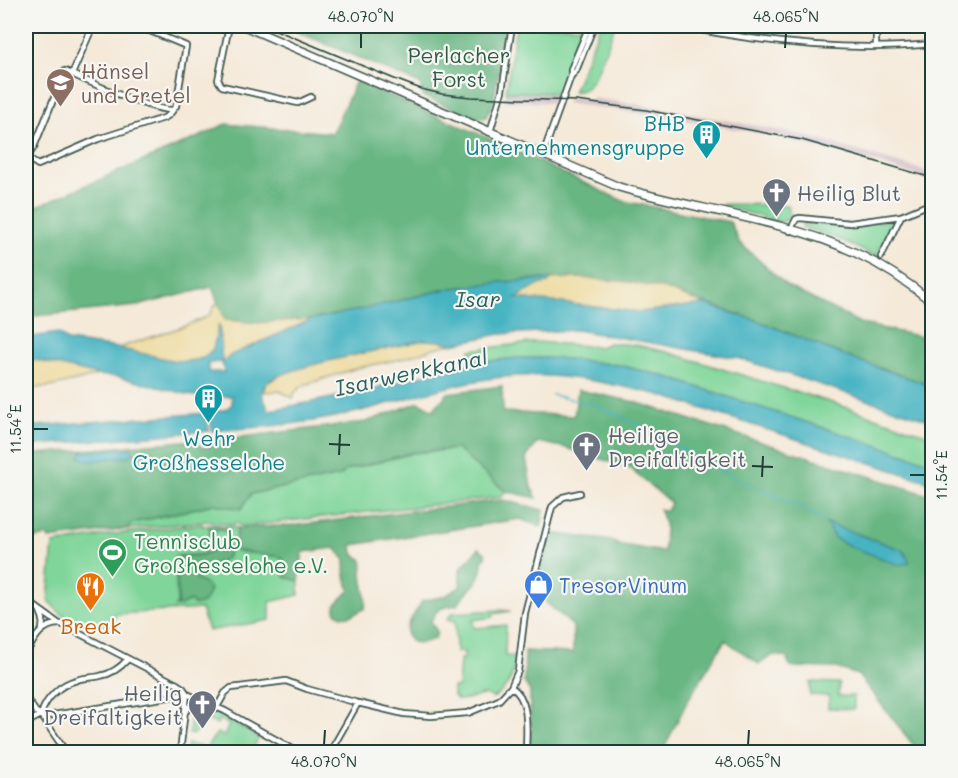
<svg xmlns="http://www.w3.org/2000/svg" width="958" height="778" font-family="Mali,sans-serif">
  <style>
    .industrial { fill: #d2bdc7 }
    .green { fill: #7fd59a; stroke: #4f8967; stroke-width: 1.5; fill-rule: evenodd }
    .forest { fill: #67b682; stroke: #437a5b; stroke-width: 1.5 }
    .sand { fill: #eeda9e; stroke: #868c69; stroke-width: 1.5 }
    .water { fill: #46b4c2; stroke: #32787b; stroke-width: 1.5 }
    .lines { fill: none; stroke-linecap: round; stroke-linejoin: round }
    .stream { stroke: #46b4c2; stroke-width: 1.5 }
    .minor-casing { stroke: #3f574d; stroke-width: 8 }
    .secondary-casing { stroke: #3f574d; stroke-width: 10 }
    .minor { stroke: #fff; stroke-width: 4.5 }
    .secondary { stroke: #fff; stroke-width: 7 }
    .tram { stroke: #1f3d34; stroke-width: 1.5 }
    .ticks { fill: none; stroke: #1f3d34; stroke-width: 2 }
    .labels { text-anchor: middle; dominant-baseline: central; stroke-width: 4.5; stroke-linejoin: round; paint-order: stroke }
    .park-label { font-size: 21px; fill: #325b48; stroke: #f6f6f2 }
    .education-label { font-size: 21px; fill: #785e54; stroke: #f6f6f2; text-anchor: start }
    .culture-label { font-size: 21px; fill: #0d838f; stroke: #f6f6f2; text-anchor: end }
    .worship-label { font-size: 21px; fill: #5b616d; stroke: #f6f6f2; text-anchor: start }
    .leisure-label { font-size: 21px; fill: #27864d; stroke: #f6f6f2; text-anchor: start }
    .shop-label { font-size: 21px; fill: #366cbe; stroke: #f6f6f2; text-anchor: start }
    .food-label { font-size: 21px; fill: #c56008; stroke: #f6f6f2 }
    .water-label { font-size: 22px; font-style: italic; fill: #2b615f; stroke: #f6f6f2 }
    .neatline { fill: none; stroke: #1f3d34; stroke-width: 2 }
    .ticks-label { font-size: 15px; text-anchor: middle; fill: #1f3d34 }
  </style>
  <rect width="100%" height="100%" fill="#f6f6f2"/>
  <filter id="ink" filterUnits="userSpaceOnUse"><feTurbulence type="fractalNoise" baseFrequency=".0167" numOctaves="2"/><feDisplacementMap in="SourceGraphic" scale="12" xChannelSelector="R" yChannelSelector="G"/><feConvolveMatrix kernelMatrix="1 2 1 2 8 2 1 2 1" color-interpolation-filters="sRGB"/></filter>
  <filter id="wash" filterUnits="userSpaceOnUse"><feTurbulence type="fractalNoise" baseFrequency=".008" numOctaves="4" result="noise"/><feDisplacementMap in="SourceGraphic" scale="24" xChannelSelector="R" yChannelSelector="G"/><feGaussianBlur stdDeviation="1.35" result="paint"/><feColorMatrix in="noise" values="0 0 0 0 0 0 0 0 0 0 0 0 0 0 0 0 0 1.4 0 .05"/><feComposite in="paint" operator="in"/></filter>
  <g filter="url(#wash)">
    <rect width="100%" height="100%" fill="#f5e9d8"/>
    <path class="industrial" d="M 506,92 L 558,93 L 556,103 L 505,101 Z
      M 569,98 L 592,100 L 592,98 L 661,108 L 803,135 L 932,173 L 932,181 L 870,161 L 769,135 L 660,116 L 566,103 Z"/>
    <path class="green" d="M 516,26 L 584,26 L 558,93 L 506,92 Z
      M 600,26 L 615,26 C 608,43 599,74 587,87 C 583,91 578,91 573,92 Z
      M 706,26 L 776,26 L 774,36 Z
      M 722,204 L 788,205 L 790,215 L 785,221 L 781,222 L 722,206 Z
      M 894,219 L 876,257 L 834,237 L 802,227 L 804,222 L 851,225 Z
      M 538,342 L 600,347 L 609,343 L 636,345 L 667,352 L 836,404 L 932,436 L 932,463 L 664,376 L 619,365 L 558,358 L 517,358 L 472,363 L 470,350 Z
      M 457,449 L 505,491 L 502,497 L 244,526 L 239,525 L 237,522 L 233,525 L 209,521 L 127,529 L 132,523 L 214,504 L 241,509 L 251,494 L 339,476 L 347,470 L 414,453 Z
      M 202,524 L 202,526 L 216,525 L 237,528 L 236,551 L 282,557 L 285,577 L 299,581 L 299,595 L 270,602 L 270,620 L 208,631 L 201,609 L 116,614 L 112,625 C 83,625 67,625 48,600 L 53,544 L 115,534 ZM 211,547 L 212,554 L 227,551 L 199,573 L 197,580 L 201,582 L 177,605 L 175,556 L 205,554 L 205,548 Z
      M 499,610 L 511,611 L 493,614 L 493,617 L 473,620 L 474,628 L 506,625 L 505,656 L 516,657 C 514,674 509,689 493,698 C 485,692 479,697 469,698 L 469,699 L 458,700 L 453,695 L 453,687 L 458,687 L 460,659 L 464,659 L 464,652 L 456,652 L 455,621 L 447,620 L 452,613 Z
      M 810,682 L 839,683 L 838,696 L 854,696 L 854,709 L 828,708 L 829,696 L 810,695 Z
      M 199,707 L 222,715 L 259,738 L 251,752 L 186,752 L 188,744 L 206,748 L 217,733 L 224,736 L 229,725 L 219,719 L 217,724 L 200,717 L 196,733 L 193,733 L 192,735 L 189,734 L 191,712 L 195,708 Z"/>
    <path class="forest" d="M 284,26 L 507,26 L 493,103 L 486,117 L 478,119 L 423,96 L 420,84 Z
      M 356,81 L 486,137 L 623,201 L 730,222 L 739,242 L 787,286 L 862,324 L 932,339 L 932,386 L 848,357 L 761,322 L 665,289 L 580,278 L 534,279 L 446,289 L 365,309 L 313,319 L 257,323 L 224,320 L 212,287 L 137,306 L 26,317 L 26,211 L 208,133 L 225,124 L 332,133 Z
      M 502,386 L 503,412 L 574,416 L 578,390 L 635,402 L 932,496 L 932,752 L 919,752 L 858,675 L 836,668 L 791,667 L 786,657 L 773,655 L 759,664 L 725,640 L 688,700 L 662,752 L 530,752 L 530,691 L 524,682 L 525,651 L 573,653 L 573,626 L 532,590 L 550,533 L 614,541 L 616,544 L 664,552 L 665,524 L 659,509 L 667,511 L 671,503 L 629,468 L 567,448 L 538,442 L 526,458 L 531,487 L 537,498 L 505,491 L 457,449 L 414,452 L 347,470 L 340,476 L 251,494 L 241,509 L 214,504 L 132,523 L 127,529 L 49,539 L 47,536 L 26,541 L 26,455 L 194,440 L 203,448 L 216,444 L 217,440 L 366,422 L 419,402 L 433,410 L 448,393 Z
      M 502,500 L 544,510 L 541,527 L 520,519 L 352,545 L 353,554 C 354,554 360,558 361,559 C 365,564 362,568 362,573 C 362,585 368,595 365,608 C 355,614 344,622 335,611 L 336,604 L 350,590 L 345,576 L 345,560 L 335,548 L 303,552 L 299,581 L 285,577 L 282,557 L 235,551 L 237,528 L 298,525 Z
      M 215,525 L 228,530 L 227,533 L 219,529 L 212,533 L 215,548 L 222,552 L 229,545 L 228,557 L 199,573 L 197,580 L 206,584 L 210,589 C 207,599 205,605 194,605 L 190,601 L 181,606 L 175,606 L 178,603 L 176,560 L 179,557 L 202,555 L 212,550 L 209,526 Z
      M 479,548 L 485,553 L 486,557 L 482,560 C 483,585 468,587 457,605 C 443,607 435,608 431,623 L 437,631 L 435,639 L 421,643 L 412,642 C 410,639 407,636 406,633 C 404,626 419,609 422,601 L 445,596 L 460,587 L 460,569 Z"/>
    <path class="sand" d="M 580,278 L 628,282 L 665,289 L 704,304 L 641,312 L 515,298 L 541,284 L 548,283 L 551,279 Z
      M 219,304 L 225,320 L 257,323 L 313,319 L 231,355 L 224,362 L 222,362 L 219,327 C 217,333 217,344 213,350 C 197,373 141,353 118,348 L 185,326 L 209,316 L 215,305 Z
      M 424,340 L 442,341 L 452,344 L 437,347 L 401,359 L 357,368 L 304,385 L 295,392 L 293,398 L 280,391 L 263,392 L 267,383 L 284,373 L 309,365 Z
      M 36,360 L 98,375 L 55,386 L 26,389 L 26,361 Z"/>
    <path class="water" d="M 551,279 L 548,283 L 541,284 L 516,298 L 641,312 L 704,304 L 761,322 L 848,357 L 932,386 L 932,421 L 738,358 L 577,330 L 500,334 L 452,344 L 442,341 L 424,340 C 396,347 281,367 267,383 C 258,392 264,400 269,410 L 281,408 L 352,394 L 469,363 L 517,358 L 558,358 L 619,365 L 664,376 L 932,463 L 932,483 L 660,395 C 613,384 565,373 516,376 C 462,379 413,398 361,411 C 312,424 262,427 212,431 L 210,413 L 227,409 L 232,404 L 232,396 L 213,397 L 194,396 L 119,377 L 98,375 L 36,360 L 26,361 L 26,338 L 58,333 L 67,341 L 118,348 L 176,361 L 191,361 L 202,359 L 213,349 L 219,324 L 222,362 L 208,363 L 209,372 L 224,372 L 222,363 L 231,355 L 313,319 L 365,309 L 446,289 L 501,282 Z
      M 206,413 L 209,431 L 26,446 L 26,427 Z
      M 131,448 L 134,452 L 131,456 L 91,461 L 80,458 L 82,452 Z
      M 826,523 L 903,550 L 910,562 L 899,565 L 852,547 L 834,538 Z"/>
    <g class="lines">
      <path class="stream" d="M 552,395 L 593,404 L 641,426 L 736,479 L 806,509 L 826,522"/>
    </g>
  </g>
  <g filter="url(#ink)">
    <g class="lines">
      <defs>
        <path id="minor" d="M 229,26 L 218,80 L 222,86 L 298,103 L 311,97
          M 681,26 C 763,43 849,52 932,44
          M 876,26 L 876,47
          M 72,74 L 93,26
          M 571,76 L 576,71 L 594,26
          M 490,132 L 502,91 L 512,26
          M 543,154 L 571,76 L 571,69 L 589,26
          M 26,157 L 38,165 L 98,139 L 164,118 L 169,115 L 176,106 L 186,46 L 138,26
          M 27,158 L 34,147 L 65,71 C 88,81 151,111 173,110
          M 790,231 L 796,219 L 800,218 L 850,223 L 901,216 L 932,203
          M 881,257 L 901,216
          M 26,600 L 58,623
          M 40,611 L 43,619 L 42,630
          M 26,654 C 34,639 42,623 61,624 L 177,684 L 183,688 L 187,694 L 225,711 L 298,752
          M 511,687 C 531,699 526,732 526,752
          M 26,698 L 36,712 L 41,715 L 66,752
          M 217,707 L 225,693 L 231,688 L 286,681 L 307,689 L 358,703 L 404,714 L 431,716 L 468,713 L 499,700 L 511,687 L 518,671 L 525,613 L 552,507 L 563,497 L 580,493
          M 185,712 L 192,704 L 203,701
          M 41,715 L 47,716 L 187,694
          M 41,715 C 45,699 60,684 77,680 C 84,677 93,678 100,676 C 112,674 121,667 128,659
          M 26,723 L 41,715
          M 180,752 L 187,694
          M 330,752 L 358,703"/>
        <path id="secondary" d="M 244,26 L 619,187 C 696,210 783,219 856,253 C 884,266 909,283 932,302"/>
      </defs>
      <use href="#minor" class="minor-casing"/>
      <use href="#secondary" class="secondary-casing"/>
      <use href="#minor" class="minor"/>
      <use href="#secondary" class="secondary"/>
      <path class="tram" d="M 266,26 L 392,78 L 421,89 L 442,94 L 471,97 L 576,101 L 646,110 L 802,140 L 932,178"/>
    </g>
  </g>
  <path class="ticks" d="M 361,48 L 361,33M 785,48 L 786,33M 33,429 L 48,429M 329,444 L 350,445M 339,455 L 340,434M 752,466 L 773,467M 910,475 L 925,475M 762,477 L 763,456M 324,745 L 325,730M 748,745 L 749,730"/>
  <defs>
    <symbol id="school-pin" viewBox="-11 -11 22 30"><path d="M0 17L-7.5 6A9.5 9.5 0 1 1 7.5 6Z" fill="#8d6e63" stroke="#f6f6f2"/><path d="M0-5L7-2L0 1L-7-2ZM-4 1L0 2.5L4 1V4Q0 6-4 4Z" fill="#fff"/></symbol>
    <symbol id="building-pin" viewBox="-11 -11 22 30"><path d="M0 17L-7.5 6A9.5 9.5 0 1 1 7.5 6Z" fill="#0f9aa8" stroke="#f6f6f2"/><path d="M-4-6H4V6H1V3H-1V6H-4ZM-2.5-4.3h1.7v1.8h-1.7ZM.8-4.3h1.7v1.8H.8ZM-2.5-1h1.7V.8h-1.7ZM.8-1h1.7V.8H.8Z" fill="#fff"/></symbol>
    <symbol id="church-pin" viewBox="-11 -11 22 30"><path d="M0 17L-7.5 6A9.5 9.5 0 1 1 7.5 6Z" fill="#6b7280" stroke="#f6f6f2"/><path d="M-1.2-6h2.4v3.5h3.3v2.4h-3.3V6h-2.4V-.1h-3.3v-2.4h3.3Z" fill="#fff"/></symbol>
    <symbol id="stadium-pin" viewBox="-11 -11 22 30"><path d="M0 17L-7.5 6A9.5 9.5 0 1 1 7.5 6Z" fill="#2e9e5b" stroke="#f6f6f2"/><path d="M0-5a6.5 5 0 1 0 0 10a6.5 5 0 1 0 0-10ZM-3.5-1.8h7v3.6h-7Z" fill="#fff"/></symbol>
    <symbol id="shop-pin" viewBox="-11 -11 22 30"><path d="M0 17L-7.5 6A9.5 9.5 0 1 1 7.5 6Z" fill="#3f7fe0" stroke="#f6f6f2"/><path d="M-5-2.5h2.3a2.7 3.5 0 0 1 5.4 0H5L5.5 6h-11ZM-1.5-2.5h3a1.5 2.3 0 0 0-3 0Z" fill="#fff"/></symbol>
    <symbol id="restaurant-pin" viewBox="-11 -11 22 30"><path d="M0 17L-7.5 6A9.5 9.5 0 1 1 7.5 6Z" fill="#e8710a" stroke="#f6f6f2"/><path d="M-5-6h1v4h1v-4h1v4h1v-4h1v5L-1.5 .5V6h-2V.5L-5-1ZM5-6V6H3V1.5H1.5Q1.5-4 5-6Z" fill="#fff"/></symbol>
  </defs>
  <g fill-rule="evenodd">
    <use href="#school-pin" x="44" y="66" width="33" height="45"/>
    <use href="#building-pin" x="690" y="118" width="33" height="45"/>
    <use href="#church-pin" x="760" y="176" width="33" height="45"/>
    <use href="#building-pin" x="192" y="382" width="33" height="45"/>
    <use href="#church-pin" x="570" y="430" width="33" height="45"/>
    <use href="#stadium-pin" x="96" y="536" width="33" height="45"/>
    <use href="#shop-pin" x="522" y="568" width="33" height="45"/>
    <use href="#restaurant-pin" x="74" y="570" width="33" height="45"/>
    <use href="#church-pin" x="186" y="688" width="33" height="45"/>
  </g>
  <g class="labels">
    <g class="park-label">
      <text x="459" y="54">Perlacher<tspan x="459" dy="24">Forst</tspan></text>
    </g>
    <g class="education-label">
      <text x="81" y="70">Hänsel<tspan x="81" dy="24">und Gretel</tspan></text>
    </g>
    <g class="culture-label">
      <text x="685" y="122">BHB<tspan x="685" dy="24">Unternehmensgruppe</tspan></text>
      <text x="209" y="437" text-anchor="middle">Wehr<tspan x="209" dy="24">Großhesselohe</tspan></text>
    </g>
    <g class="worship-label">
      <text x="797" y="192">Heilig Blut</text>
      <text x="608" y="434">Heilige<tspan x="608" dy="24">Dreifaltigkeit</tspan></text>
      <text x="182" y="692" text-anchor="end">Heilig<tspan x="182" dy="24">Dreifaltigkeit</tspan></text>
    </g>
    <g class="leisure-label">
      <text x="134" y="540">Tennisclub<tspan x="134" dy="24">Großhesselohe e.V.</tspan></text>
    </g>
    <g class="shop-label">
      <text x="559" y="584">TresorVinum</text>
    </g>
    <g class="food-label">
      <text x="91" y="625">Break</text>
    </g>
    <g class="water-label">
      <text x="478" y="298">Isar</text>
      <text transform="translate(411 372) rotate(-12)">Isarwerkkanal</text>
    </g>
  </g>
  <rect width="958" height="778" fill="none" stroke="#f6f6f2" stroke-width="66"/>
  <rect x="33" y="33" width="892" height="712" class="neatline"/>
  <g class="ticks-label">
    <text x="361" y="22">48.070°N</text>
    <text x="786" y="22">48.065°N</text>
    <text transform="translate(16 429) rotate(-90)" y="5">11.54°E</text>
    <text transform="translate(942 475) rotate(-90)" y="5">11.54°E</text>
    <text x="324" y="767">48.070°N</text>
    <text x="748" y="767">48.065°N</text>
  </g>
</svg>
